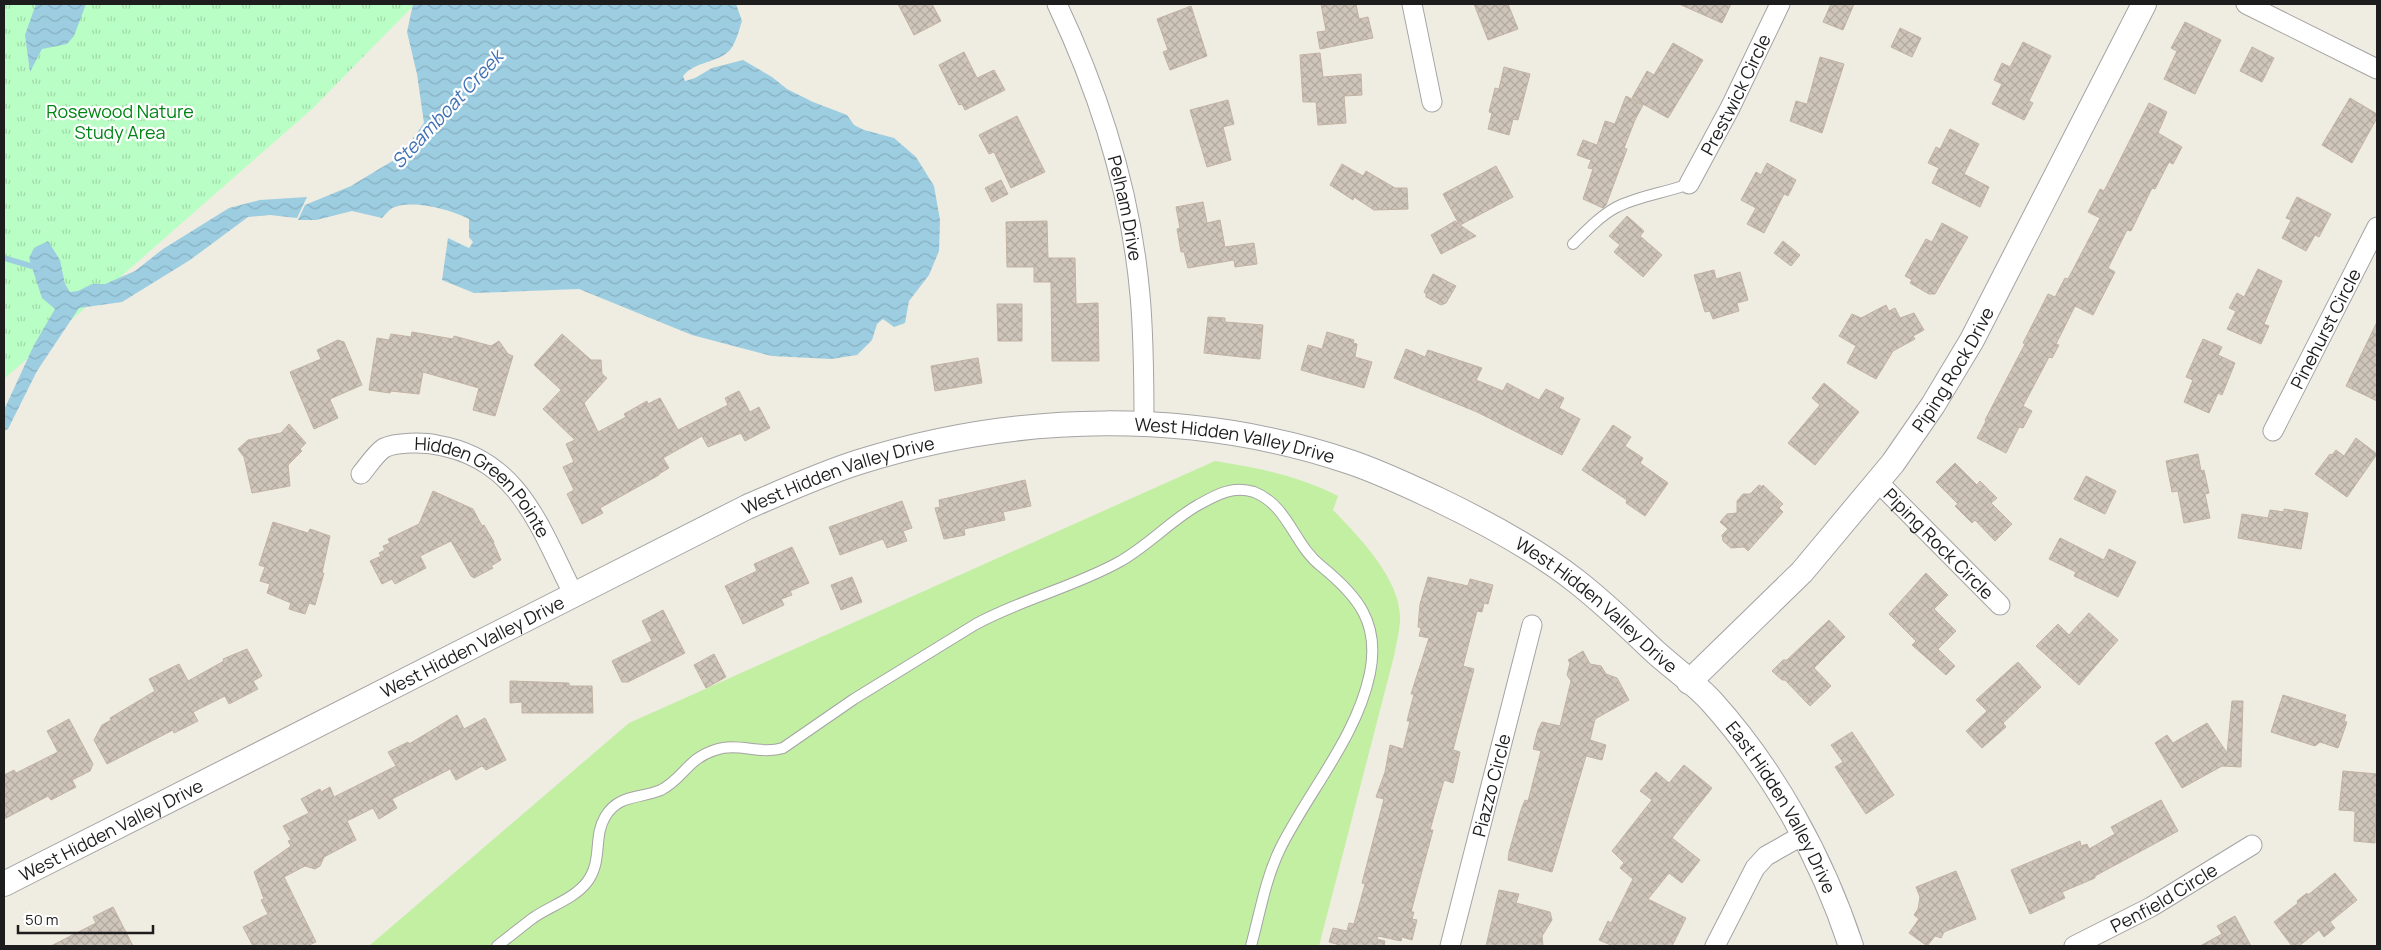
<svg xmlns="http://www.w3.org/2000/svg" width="2381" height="950" font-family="Manrope,sans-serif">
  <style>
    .grass { fill: #c2efa2 }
    .park { fill: url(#park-tufts) }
    .water { fill: url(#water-waves) }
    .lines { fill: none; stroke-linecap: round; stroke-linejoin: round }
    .stream { stroke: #9dcde1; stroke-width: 5.5 }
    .building { fill: url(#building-cross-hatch); stroke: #c2b3a3 }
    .service-casing { stroke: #a4a4a4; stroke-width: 12 }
    .minor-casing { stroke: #a4a4a4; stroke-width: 21 }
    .tertiary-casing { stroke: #a4a4a4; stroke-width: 26 }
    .service { stroke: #fff; stroke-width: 10 }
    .minor { stroke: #fff; stroke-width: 19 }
    .tertiary { stroke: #fff; stroke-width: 24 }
    .labels { text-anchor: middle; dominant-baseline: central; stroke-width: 4.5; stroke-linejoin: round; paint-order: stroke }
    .street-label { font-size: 18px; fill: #1d1d1d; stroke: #fff }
    .park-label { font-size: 18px; fill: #028416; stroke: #fff }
    .water-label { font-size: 19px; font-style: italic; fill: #4172b5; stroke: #fff }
  </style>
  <defs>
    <pattern id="park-tufts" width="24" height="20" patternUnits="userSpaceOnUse" patternTransform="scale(1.25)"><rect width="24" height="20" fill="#b9fec4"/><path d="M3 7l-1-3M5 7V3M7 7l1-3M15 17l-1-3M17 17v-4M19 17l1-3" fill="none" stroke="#9fd9a8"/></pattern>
    <pattern id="water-waves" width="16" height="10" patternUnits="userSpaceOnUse" patternTransform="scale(1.25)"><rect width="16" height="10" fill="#9dcde1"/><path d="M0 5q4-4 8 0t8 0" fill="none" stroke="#87b0c1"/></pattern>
    <pattern id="building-cross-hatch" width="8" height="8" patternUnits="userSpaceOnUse" patternTransform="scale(1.25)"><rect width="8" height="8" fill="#cfc5ba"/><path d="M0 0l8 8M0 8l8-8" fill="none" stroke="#b1a99f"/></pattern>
  </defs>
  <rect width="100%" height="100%" fill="#efece1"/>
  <path class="grass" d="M 1215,461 C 1259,468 1298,476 1338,496 L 1333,510 C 1359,537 1402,580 1400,621 C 1399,633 1396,645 1394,656 L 1319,946 L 369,946 L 629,723 Z"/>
  <path class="park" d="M 4,4 L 415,4 L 312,109 L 4,379 Z"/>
  <path class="water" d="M 36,4 L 86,4 L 74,36 L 67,44 L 42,49 L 30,72 L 25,35 Z
    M 413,4 L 736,4 L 742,21 C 739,30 736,43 730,50 C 718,63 695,61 683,76 L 685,81 L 695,78 L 712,68 L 743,60 L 772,77 L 787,89 L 813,102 L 847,115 L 854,125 L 864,130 L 894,138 L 916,157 L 934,186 L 940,220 L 939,251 L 929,275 L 909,301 L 905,323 L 894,327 L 883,319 L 877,324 L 872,340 L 857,355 L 831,359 L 772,356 L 692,335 L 579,289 L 474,293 L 442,280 L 448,238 L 469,248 L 473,242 L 469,237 L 469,219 C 452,210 408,198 391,209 C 388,211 385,215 382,218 L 352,211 L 316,220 L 298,220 L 305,205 L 351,186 L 399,157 L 424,123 L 417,74 L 407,32 Z
    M 307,197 L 297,218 L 270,215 L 248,217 L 190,260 L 122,302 L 79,308 L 37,371 L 8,429 L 4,431 L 4,410 L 34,345 L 55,309 L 42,298 L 29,258 L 34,248 L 48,241 L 60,260 L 65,284 L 70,292 L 78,291 L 92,284 L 105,284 L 135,271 L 163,249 L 229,208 L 260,200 Z"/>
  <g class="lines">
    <path class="stream" d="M 4,258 L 38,268"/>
  </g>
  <path class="building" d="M 898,4 L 932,4 L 941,21 L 914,35 Z
    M 1321,4 L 1356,4 L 1359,19 L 1368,17 L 1373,38 L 1320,49 L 1317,32 L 1326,31 Z
    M 1474,4 L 1508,4 L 1518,29 L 1488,40 Z
    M 1679,4 L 1731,4 L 1722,23 Z
    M 1831,4 L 1854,4 L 1843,30 L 1823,22 Z
    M 1191,6 L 1207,56 L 1170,70 L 1163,52 L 1168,50 L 1157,19 Z
    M 2185,22 L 2221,40 L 2195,94 L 2164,79 L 2177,51 L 2171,48 Z
    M 1900,28 L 1921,38 L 1912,57 L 1891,47 Z
    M 2023,42 L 2051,56 L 2029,101 L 2033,103 L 2024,120 L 1992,104 L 2002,84 L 1994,80 L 2002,63 L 2010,67 Z
    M 1673,43 L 1703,60 L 1668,118 L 1632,98 L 1647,71 L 1654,75 Z
    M 2252,47 L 2274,58 L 2262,82 L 2240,71 Z
    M 964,52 L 977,78 L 994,70 L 1005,90 L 965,110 L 962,104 L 959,105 L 939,65 Z
    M 1320,53 L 1323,77 L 1361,74 L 1362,95 L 1344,96 L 1346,123 L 1318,125 L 1316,102 L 1303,102 L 1300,55 Z
    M 1820,57 L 1844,64 L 1822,133 L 1790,121 L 1796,101 L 1807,104 Z
    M 1504,67 L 1530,74 L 1518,120 L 1513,119 L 1509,135 L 1488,129 L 1492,113 L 1489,112 L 1495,88 L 1499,89 Z
    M 1626,96 L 1643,105 L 1635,120 L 1624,148 L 1627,149 L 1606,205 L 1603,208 L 1583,199 L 1593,169 L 1588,168 L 1591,160 L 1577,155 L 1583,140 L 1597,145 L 1605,121 L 1615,124 Z
    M 2350,98 L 2377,114 L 2377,118 L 2352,163 L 2322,145 Z
    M 1228,100 L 1234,124 L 1223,127 L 1231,160 L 1207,167 L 1190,110 Z
    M 2149,103 L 2167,112 L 2158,133 L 2182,147 L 2173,164 L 2169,162 L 2155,189 L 2152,188 L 2131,231 L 2127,230 L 2108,268 L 2115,272 L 2093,315 L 2075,306 L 2056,344 L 2059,345 L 2052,358 L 2049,357 L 2023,406 L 2032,411 L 2023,428 L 2019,427 L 2006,453 L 1977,438 L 1986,421 L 1985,420 L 2025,344 L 2023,343 L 2048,294 L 2055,297 L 2065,278 L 2068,279 L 2100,218 L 2088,212 L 2100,189 L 2104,191 Z
    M 1017,116 L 1045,172 L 1011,188 L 994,152 L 989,154 L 979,135 Z
    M 1950,129 L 1979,144 L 1964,174 L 1989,187 L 1980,207 L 1932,183 L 1939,168 L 1928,163 L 1936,147 L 1940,149 Z
    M 1767,163 L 1796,180 L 1788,196 L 1784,194 L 1764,233 L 1747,224 L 1756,208 L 1741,200 L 1756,172 L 1761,175 Z
    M 1342,164 L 1363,176 L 1366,171 L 1395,188 L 1407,188 L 1408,209 L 1374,210 L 1354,197 L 1353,200 L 1330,185 Z
    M 1496,166 L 1513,197 L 1460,225 L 1476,236 L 1441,254 L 1431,235 L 1455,221 L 1459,224 L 1443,194 Z
    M 1001,180 L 1008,194 L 992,202 L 985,188 Z
    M 2297,197 L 2331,214 L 2319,237 L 2315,235 L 2306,251 L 2282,238 L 2291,220 L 2286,218 Z
    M 1203,202 L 1207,223 L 1220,220 L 1225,247 L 1254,243 L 1257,264 L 1235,267 L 1234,260 L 1188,268 L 1184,252 L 1181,252 L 1177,229 L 1180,228 L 1176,207 Z
    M 1627,216 L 1644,231 L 1640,236 L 1662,255 L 1643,277 L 1614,252 L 1620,245 L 1609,236 Z
    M 1047,221 L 1048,258 L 1075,258 L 1076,304 L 1098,303 L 1099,361 L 1052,361 L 1051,282 L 1034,282 L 1034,267 L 1007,267 L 1006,222 Z
    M 1942,223 L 1968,237 L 1935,294 L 1929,294 L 1910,283 L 1912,280 L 1905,276 L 1926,239 L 1932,242 Z
    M 1783,241 L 1800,255 L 1791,266 L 1774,253 Z
    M 2258,269 L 2282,281 L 2264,324 L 2269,326 L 2261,344 L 2227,329 L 2236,311 L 2229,308 L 2237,293 L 2244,297 Z
    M 1714,270 L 1716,279 L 1740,272 L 1748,300 L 1737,303 L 1739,311 L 1713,319 L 1710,311 L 1705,312 L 1694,275 Z
    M 1433,274 L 1456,286 L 1446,303 L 1441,305 L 1426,297 L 1426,294 L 1424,292 Z
    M 997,304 L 1022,304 L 1022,341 L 998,341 Z
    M 1886,305 L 1889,311 L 1895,308 L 1900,318 L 1914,313 L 1924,330 L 1913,336 L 1915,339 L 1893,351 L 1876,379 L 1847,363 L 1856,346 L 1839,336 L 1852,314 L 1861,318 Z
    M 1208,317 L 1225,318 L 1225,322 L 1263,325 L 1260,359 L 1204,353 Z
    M 2377,322 L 2377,401 L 2346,386 Z
    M 412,332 L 453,339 L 454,336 L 491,346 L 499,341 L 508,354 L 513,356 L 495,416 L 473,410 L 479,388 L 423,372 L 419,394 L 391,391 L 390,393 L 369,390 L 377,338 L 389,340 L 391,334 L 411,337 Z
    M 1327,332 L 1354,340 L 1353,343 L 1357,344 L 1355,357 L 1372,362 L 1364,388 L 1301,370 L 1308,345 L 1322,349 Z
    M 562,334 L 591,360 L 601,360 L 602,374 L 607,378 L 584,403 L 598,432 L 626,417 L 624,414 L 647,401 L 648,404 L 660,398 L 678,430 L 728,405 L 725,398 L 739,391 L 750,412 L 759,407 L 770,428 L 745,441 L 741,433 L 708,447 L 702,436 L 663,458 L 669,468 L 659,474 L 659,475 L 600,508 L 603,513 L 582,524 L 567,494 L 574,490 L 563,467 L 574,462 L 566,444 L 575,440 L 543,409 L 561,390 L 534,365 Z
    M 2203,339 L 2222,347 L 2218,355 L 2235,363 L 2222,395 L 2218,393 L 2209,413 L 2184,402 L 2193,380 L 2186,377 Z
    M 338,340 L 344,342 L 362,385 L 332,398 L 330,400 L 338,418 L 314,429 L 290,372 L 321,359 L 317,350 Z
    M 1406,349 L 1425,357 L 1428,350 L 1482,368 L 1476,380 L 1503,391 L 1507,383 L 1539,400 L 1546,389 L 1564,398 L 1559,408 L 1580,419 L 1562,455 L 1477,412 L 1394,378 Z
    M 978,358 L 982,383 L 935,391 L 931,366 Z
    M 1824,383 L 1859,412 L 1815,465 L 1788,443 L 1820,405 L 1812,398 Z
    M 289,424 L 306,443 L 300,449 L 302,451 L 288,465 L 290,486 L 252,493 L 244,457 L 238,449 L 248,440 L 281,433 Z
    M 1613,425 L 1631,437 L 1625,446 L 1643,458 L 1640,463 L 1668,483 L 1645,516 L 1626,503 L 1627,500 L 1582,470 Z
    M 2356,438 L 2377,454 L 2347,497 L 2315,474 L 2330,454 L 2332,455 L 2336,450 L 2344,456 Z
    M 2198,454 L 2201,471 L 2204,470 L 2209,493 L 2205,494 L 2210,518 L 2184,523 L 2178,491 L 2172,492 L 2166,461 Z
    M 1955,463 L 1977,485 L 1980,481 L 1997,498 L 1991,503 L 2012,524 L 1995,541 L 1975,520 L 1972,523 L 1955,506 L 1958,504 L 1936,482 Z
    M 2086,476 L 2116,491 L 2105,514 L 2074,499 Z
    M 1025,480 L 1031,506 L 1003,512 L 1005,520 L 964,529 L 965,535 L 944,539 L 935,508 L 940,507 L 939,500 Z
    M 1759,485 L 1762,487 L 1763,485 L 1783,504 L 1779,508 L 1783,512 L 1748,551 L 1744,547 L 1731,548 L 1723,541 L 1722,535 L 1728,529 L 1720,522 L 1727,514 L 1737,513 L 1737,501 L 1743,494 L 1750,494 Z
    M 433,491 L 473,509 L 482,526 L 484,525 L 494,542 L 493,542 L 501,560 L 491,566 L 493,568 L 474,578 L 471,576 L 451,541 L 420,556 L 426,568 L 395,584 L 392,579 L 382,584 L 370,561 L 381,556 L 379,553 L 385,550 L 383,546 L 390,543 L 388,539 L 419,524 Z
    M 902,501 L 912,528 L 903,531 L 907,541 L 887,548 L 883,539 L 840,555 L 829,527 Z
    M 2284,509 L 2308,513 L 2301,549 L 2238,538 L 2242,514 L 2268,518 L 2270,510 L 2284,512 Z
    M 273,522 L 308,533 L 310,529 L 330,536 L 322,573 L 324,573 L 315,605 L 309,603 L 305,614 L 289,609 L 291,603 L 267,593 L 270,584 L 260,581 L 265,567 L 259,565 Z
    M 2060,538 L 2104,560 L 2109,549 L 2136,562 L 2118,597 L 2074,576 L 2076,572 L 2049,559 Z
    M 792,547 L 809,583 L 790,591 L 792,595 L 781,599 L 784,605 L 743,624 L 725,586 L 757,571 L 754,564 Z
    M 1926,573 L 1948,595 L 1934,609 L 1956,631 L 1938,649 L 1955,666 L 1946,675 L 1912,645 L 1916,641 L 1889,614 Z
    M 852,577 L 862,602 L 841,610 L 831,585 Z
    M 1428,577 L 1468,586 L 1470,579 L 1493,585 L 1488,604 L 1484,603 L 1482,612 L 1477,611 L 1463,666 L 1474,669 L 1453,750 L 1460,752 L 1456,770 L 1453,783 L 1444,780 L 1430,830 L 1433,830 L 1411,912 L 1414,912 L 1412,919 L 1417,920 L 1412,940 L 1402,937 L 1401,941 L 1378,936 L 1377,939 L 1385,941 L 1384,946 L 1343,946 L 1329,942 L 1333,928 L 1347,931 L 1349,923 L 1354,924 L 1365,884 L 1362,883 L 1384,799 L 1376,797 L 1385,772 L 1390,745 L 1403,749 L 1410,721 L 1407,721 L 1414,694 L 1411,694 L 1429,638 L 1419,636 L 1421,628 L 1418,627 L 1420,604 Z
    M 663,610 L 685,653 L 628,682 L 622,682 L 612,661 L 652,641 L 642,621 Z
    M 2089,613 L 2118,640 L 2079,685 L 2036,646 L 2058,624 L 2069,635 Z
    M 1829,620 L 1845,637 L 1814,668 L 1831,686 L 1810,706 L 1785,680 L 1782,680 L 1772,671 L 1783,660 L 1787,660 Z
    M 247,649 L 262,676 L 253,681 L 258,689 L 229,704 L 225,696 L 193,712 L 198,721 L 174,733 L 173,730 L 107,764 L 94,740 L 102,725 L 111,720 L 110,718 L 155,691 L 149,679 L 179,664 L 188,681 L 224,661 L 223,659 Z
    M 1583,651 L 1590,664 L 1601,666 L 1606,674 L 1617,678 L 1629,700 L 1595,719 L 1590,740 L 1606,745 L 1602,760 L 1586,756 L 1552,872 L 1508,860 L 1509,852 L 1521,810 L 1525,800 L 1528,801 L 1541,751 L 1533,749 L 1538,730 L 1542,722 L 1560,726 L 1571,681 L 1567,675 L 1570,663 L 1568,660 Z
    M 714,654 L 726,677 L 706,688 L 694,665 Z
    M 2018,662 L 2041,687 L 2003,723 L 2006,727 L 1982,748 L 1966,731 L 1987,711 L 1976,700 Z
    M 510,681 L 569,683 L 569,686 L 592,686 L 593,713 L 522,713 L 522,702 L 510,703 Z
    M 2283,695 L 2346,715 L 2344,721 L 2347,722 L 2338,748 L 2320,742 L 2315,746 L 2271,732 Z
    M 2232,701 L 2243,701 L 2241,767 L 2222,766 L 2182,788 L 2155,743 L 2167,735 L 2173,743 L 2207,723 L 2227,753 Z
    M 457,715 L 464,729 L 485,718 L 506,760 L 486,770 L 482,766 L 456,780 L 450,769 L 392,799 L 397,808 L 379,819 L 373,808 L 347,821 L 356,840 L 324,857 L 320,866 L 315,869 L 305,866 L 284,877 L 316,942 L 307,946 L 253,946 L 243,927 L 268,914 L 261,900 L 264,899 L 254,872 L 291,846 L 288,841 L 291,840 L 283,826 L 309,813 L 301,799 L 320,789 L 321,792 L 330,787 L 334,797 L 396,766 L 388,752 L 408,742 L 409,744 Z
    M 69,719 L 93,764 L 90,771 L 72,780 L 76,787 L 51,800 L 48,796 L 4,819 L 4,775 L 14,770 L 16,773 L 58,752 L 47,731 Z
    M 1852,732 L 1894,795 L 1866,814 L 1835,767 L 1843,762 L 1831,745 Z
    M 1684,765 L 1712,788 L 1672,838 L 1700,860 L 1682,883 L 1669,873 L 1648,899 L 1686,918 L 1672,946 L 1613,946 L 1599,940 L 1608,921 L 1611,923 L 1633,879 L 1620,868 L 1624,863 L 1612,851 L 1652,800 L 1640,791 L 1656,772 L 1669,783 Z
    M 2343,771 L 2377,774 L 2375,843 L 2354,841 L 2355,811 L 2339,810 Z
    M 2161,800 L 2178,831 L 2095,876 L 2095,878 L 2062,892 L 2065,898 L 2030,914 L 2011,870 L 2080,841 L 2081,846 L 2087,844 L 2089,849 L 2115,834 L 2111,827 Z
    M 1956,871 L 1976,919 L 1944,932 L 1941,938 L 1935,936 L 1927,946 L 1909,933 L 1919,919 L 1914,915 L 1918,909 L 1920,897 L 1916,887 Z
    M 2335,873 L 2357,900 L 2330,922 L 2335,928 L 2324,937 L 2319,930 L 2299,946 L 2292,946 L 2274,922 L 2298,903 L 2297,901 L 2307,893 L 2308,895 Z
    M 1499,890 L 1519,894 L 1516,903 L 1550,912 L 1552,920 L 1542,936 L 1543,946 L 1486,946 Z
    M 113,907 L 133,946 L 51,946 L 96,923 L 93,917 Z
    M 2235,916 L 2251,946 L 2200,946 L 2222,934 L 2217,926 Z"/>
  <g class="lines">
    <defs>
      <path id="service" d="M 1573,244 C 1586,231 1599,217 1615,208 C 1637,196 1665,193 1689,184
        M 497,946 C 509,937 521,927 533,918 C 550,906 574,899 587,882 C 603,861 593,837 605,817 C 618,794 640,799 661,790 C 683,779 687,759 715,750 C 738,742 760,755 783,748 L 854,699 L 976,624 C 1022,599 1074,587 1119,562 C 1148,546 1170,521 1198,505 C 1216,495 1233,485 1254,492 C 1288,505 1294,545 1321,566 C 1358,596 1380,623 1370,673 C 1357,737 1308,792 1280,849 C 1265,880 1260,913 1251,946"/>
      <g id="minor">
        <path id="s1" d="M 1057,4 C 1100,95 1131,194 1140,295 C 1144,338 1144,381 1144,424"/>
        <path d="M 1412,4 L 1432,102"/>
        <path d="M 2246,4 L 2377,69"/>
        <path id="s2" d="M 1689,184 L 1730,108 L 1780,4"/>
        <path id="s3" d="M 2273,431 L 2377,227"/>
        <path id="s4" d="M 361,474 C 367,467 376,453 384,448 C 396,442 424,442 437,445 C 520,459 540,529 574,595"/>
        <path id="s5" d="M 1877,481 L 2000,605"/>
        <path id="s6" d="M 1450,946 L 1532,625"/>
        <path d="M 1715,946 L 1755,868 L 1766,856 L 1803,835"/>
        <path id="s7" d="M 2074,946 L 2151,907 L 2252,845"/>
      </g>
      <g id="tertiary">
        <path id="s8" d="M 1689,682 L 1802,572 L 1893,463 L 1933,405 L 1972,340 L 2144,4"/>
        <path id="s9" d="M 4,884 L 747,507 C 784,491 821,474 859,462 C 1017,412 1193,409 1350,462 C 1380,472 1409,486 1437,499 C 1485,522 1534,548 1576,581 C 1603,602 1627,625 1651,648 C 1671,667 1694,682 1712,702 C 1774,771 1822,858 1851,946"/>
      </g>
    </defs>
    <use href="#service" class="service-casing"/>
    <use href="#minor" class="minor-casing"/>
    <use href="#tertiary" class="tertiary-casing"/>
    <use href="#service" class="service"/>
    <use href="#minor" class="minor"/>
    <use href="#tertiary" class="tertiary"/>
  </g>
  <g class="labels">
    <g class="street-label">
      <text stroke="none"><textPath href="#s2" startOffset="101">Prestwick Circle</textPath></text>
      <text stroke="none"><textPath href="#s1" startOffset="216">Pelham Drive</textPath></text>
      <text stroke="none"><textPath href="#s3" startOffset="115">Pinehurst Circle</textPath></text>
      <text stroke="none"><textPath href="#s8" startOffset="411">Piping Rock Drive</textPath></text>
      <text stroke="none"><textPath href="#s9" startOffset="1335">West Hidden Valley Drive</textPath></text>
      <text stroke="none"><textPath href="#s9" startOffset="930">West Hidden Valley Drive</textPath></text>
      <text stroke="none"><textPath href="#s4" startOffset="151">Hidden Green Pointe</textPath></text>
      <text stroke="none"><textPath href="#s5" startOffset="88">Piping Rock Circle</textPath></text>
      <text stroke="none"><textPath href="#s9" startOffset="1740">West Hidden Valley Drive</textPath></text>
      <text stroke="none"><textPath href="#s9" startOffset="525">West Hidden Valley Drive</textPath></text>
      <text stroke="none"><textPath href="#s6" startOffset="166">Piazzo Circle</textPath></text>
      <text stroke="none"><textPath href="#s9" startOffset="2018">East Hidden Valley Drive</textPath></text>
      <text stroke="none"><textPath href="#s9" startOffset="120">West Hidden Valley Drive</textPath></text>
      <text stroke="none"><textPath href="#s7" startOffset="102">Penfield Circle</textPath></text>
    </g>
    <g class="park-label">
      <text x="120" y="111">Rosewood Nature<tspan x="120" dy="21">Study Area</tspan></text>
    </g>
    <g class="water-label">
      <text transform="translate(447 109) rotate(-47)">Steamboat Creek</text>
    </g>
  </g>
  <rect width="2381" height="950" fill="none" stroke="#1d1d1d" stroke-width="10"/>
  <path d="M18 925v8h135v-8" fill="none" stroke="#1d1d1d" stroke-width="2.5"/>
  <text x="25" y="925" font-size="15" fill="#1d1d1d" stroke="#ffffff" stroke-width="4" paint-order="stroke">50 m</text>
</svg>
